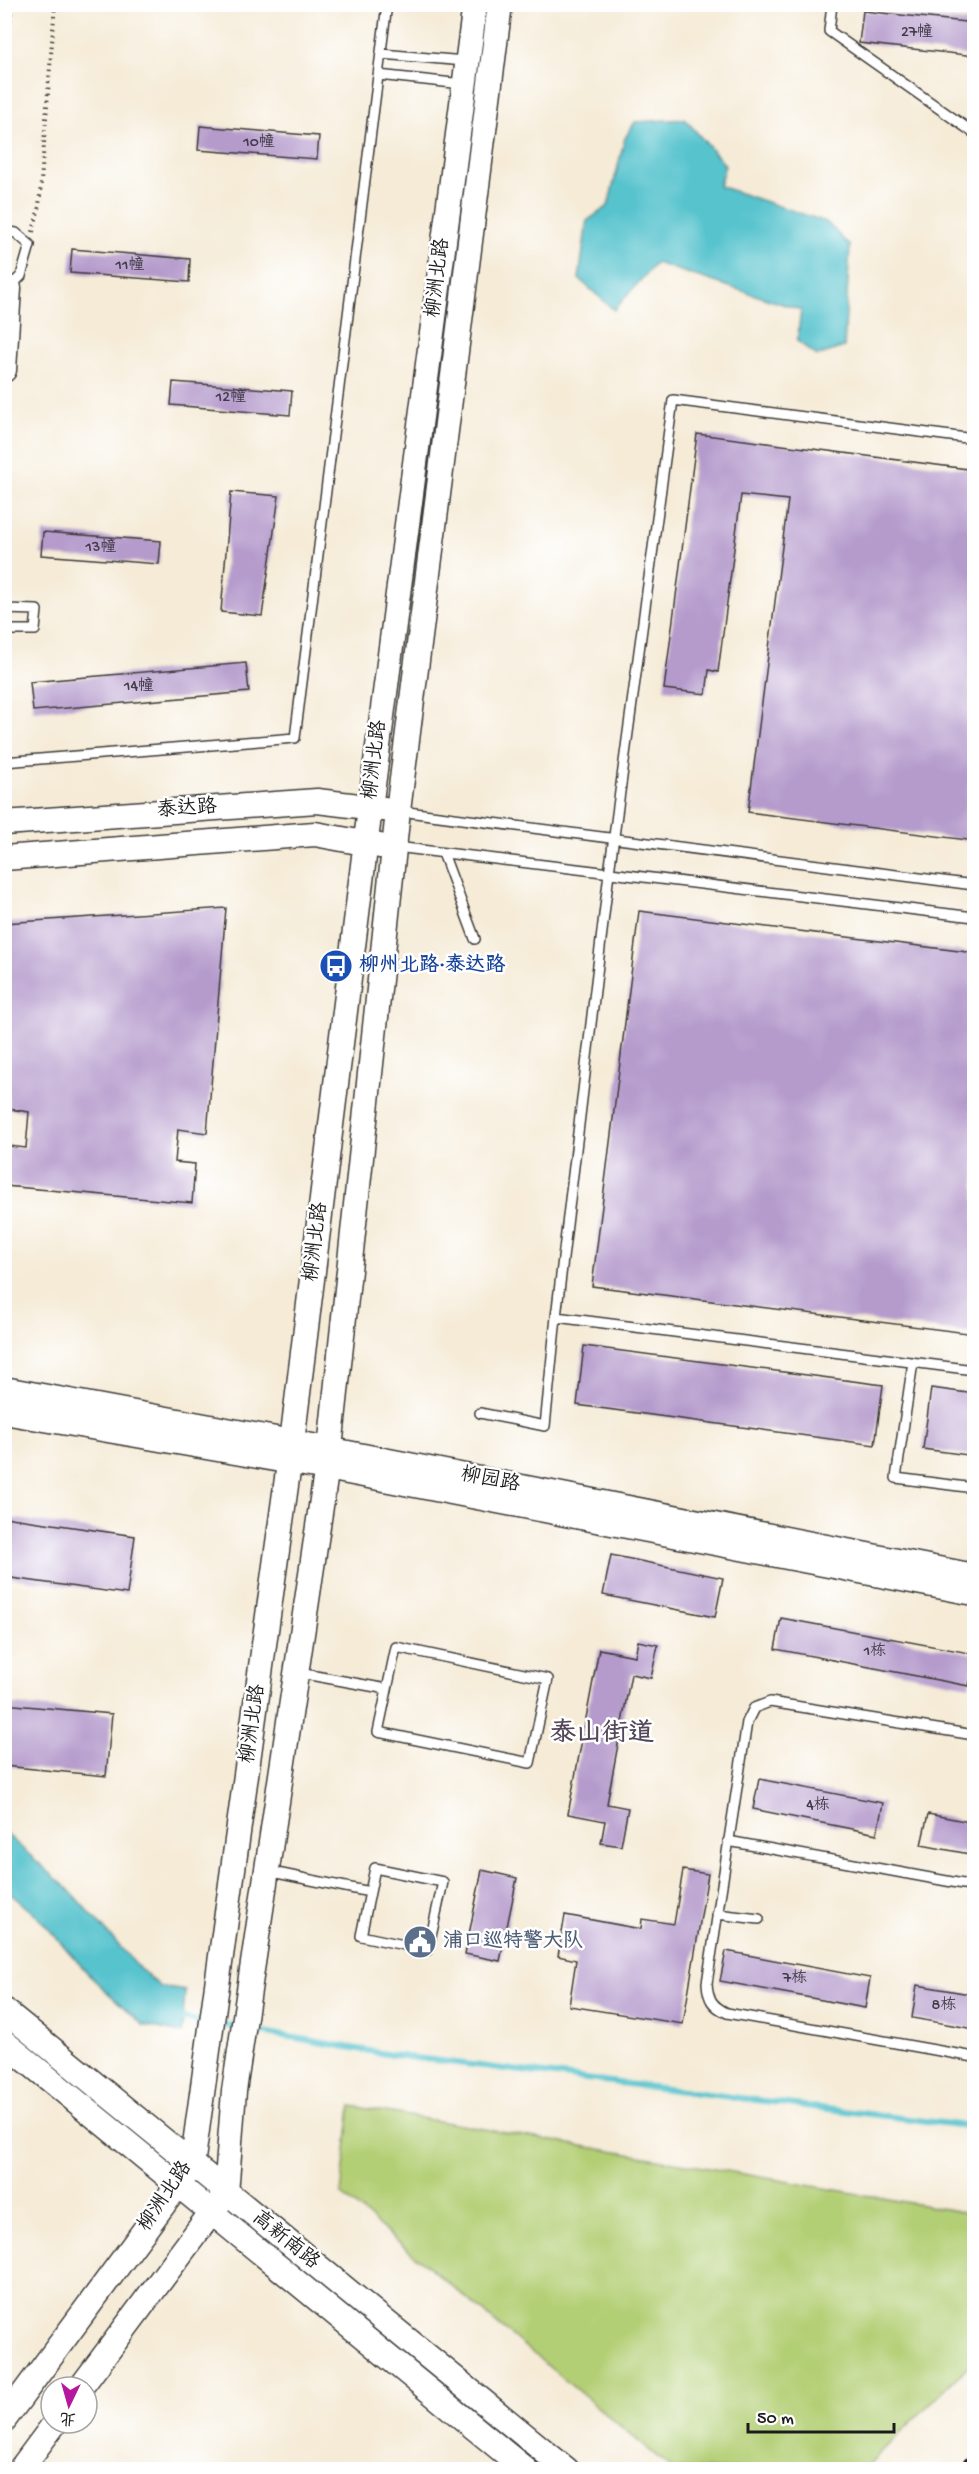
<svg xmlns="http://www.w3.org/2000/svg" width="979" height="2474" font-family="'Gochi Hand','LXGW WenKai TC',sans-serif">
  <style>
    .green { fill: #b3cf75; stroke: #687648; stroke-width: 1.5 }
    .water { fill: #56c3cd; stroke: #397074; stroke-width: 1.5 }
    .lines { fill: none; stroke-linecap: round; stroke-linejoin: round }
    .stream { stroke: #56c3cd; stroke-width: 6 }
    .building { fill: #b59bcc }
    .lane-casing { stroke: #3d3b38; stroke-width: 12 }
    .secondary-casing { stroke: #3d3b38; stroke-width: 27 }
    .path { stroke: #3d3b38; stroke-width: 4; stroke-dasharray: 1.5 4.5; stroke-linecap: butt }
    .lane { stroke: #fff; stroke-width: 9 }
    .secondary { stroke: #fff; stroke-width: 24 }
    .rail { stroke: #1c1c1c; stroke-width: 4.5 }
    .labels { text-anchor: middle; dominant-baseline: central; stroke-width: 5; stroke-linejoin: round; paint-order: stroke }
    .number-label { font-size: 16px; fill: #423c48 }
    .street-label { font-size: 20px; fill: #1c1c1c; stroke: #fff }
    .transit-label { font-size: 20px; font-weight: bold; fill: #164399; stroke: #fff; text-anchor: start }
    .service-label { font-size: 20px; font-weight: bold; fill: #4e5e75; stroke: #fff; text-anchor: start }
    .district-label { font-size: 26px; font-weight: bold; fill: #52485a; stroke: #fff }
  </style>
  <rect width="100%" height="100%" fill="#fff"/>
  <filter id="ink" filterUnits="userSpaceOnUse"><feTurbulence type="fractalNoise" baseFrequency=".0167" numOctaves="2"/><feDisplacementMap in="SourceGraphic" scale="12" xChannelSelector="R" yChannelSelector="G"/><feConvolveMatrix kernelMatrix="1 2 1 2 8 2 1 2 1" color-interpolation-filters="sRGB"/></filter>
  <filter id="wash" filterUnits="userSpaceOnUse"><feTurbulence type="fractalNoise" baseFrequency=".008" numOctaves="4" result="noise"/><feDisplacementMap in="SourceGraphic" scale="24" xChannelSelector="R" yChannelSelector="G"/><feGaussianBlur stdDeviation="1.35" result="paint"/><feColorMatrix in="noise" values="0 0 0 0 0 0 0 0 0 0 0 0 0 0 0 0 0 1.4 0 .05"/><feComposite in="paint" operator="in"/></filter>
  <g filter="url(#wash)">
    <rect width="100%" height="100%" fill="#f5ebd7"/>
    <path class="green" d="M 351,2106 L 974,2214 L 974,2360 L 864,2469 L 672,2469 L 341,2194 Z"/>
    <path class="water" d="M 685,119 L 725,165 L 719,186 L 826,222 L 850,246 L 844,347 L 817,356 L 797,341 L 801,310 L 656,263 L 614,310 L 579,279 L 587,221 L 608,206 L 625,138 L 635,122 Z
      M 5,1833 L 68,1889 L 139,1968 L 161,1987 L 185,1991 L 182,2033 L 143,2025 L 92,1978 L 39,1918 L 5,1889 Z"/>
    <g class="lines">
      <path class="stream" d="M 176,2017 L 207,2023
        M 217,2024 L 240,2028
        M 250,2030 L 392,2055 L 974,2127"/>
    </g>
    <g id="blocks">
      <path class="building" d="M 863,11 L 975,23 L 975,56 L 859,43 Z
        M 200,126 L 319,136 L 317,159 L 198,150 Z
        M 72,249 L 190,259 L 189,282 L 70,273 Z
        M 173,382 L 292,391 L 290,415 L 171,405 Z
        M 697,434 L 975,470 L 975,841 L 748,812 L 788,500 L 741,495 L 718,672 L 709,670 L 706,694 L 664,689 Z
        M 231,492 L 279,496 L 262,616 L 221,612 Z
        M 43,532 L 161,541 L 159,564 L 41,555 Z
        M 246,663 L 249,692 L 33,711 L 30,682 Z
        M 226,908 L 207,1133 L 178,1129 L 175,1162 L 195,1164 L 192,1203 L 5,1186 L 9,1146 L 26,1148 L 29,1112 L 9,1109 L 4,1035 L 4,923 Z
        M 639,911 L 975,953 L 975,1334 L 592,1286 Z
        M 584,1346 L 883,1385 L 875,1445 L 577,1405 Z
        M 931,1388 L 975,1394 L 975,1456 L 923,1449 Z
        M 4,1517 L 135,1536 L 127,1594 L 4,1577 Z
        M 611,1555 L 723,1578 L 715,1617 L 603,1595 Z
        M 781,1618 L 975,1654 L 969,1686 L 775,1649 Z
        M 638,1641 L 658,1645 L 651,1678 L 631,1674 L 607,1804 L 628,1808 L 621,1846 L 601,1843 L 605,1821 L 568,1814 L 599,1649 L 635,1656 Z
        M 4,1704 L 112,1714 L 106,1776 L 4,1766 Z
        M 759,1779 L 883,1803 L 877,1834 L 753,1809 Z
        M 928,1814 L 975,1823 L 975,1855 L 921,1845 Z
        M 482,1870 L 517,1878 L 500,1961 L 465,1954 Z
        M 683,1870 L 708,1874 L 683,2024 L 569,2006 L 576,1960 L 558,1956 L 565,1915 L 641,1929 L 642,1919 L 674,1924 Z
        M 726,1951 L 870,1978 L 865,2008 L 720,1981 Z
        M 917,1985 L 975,1995 L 975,2029 L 912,2018 Z"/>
    </g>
  </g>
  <g filter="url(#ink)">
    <use href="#blocks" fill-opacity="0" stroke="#3d3b38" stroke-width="1.5"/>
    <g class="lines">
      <defs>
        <path id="lane" d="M 832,4 L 829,31 L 974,133
          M 381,54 L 465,61
          M 378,75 L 463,84
          M 4,231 L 16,233 L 30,245 L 21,276 L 10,287
          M 974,439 L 673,400 L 609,873 L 556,1317 L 974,1370
          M 4,609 L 37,610 L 35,630 L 4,630
          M 4,762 L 295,738 L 387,4
          M 400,811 L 974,885
          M 396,847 L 974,917
          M 443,853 L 475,939
          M 913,1362 L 896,1478 L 974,1488
          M 480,1413 L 545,1426 L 556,1317
          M 396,1647 L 548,1679 L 530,1763 L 378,1732 Z
          M 299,1673 L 387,1689
          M 974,1735 L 770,1702 L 754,1708 L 747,1722 L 707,1983 C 708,1999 712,2006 727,2013 L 974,2057
          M 728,1841 L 974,1886
          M 375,1868 L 443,1882 L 428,1950 L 361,1936 Z
          M 267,1871 L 370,1892
          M 717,1914 L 759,1919"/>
        <path id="secondary" d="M 4,370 L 9,288
          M 4,823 L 317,801 L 384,809
          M 4,858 L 315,834 L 380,846
          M 4,1389 L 292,1442 L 974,1576
          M 4,1412 L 327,1468 L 974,1593
          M 4,2010 L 567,2470
          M 4,2042 L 526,2470
          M 81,2387 L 226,2193 L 234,2091 L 331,1439 L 398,811 L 500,4
          M 4,2420 L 192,2166 L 292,1442 L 370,808 L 475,4
          M 20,2470 L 55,2423"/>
      </defs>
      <use href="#lane" class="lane-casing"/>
      <use href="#secondary" class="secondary-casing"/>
      <path class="path" d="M 4,80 L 12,4
        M 33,232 L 39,207 L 55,4"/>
      <use href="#lane" class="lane"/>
      <use href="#secondary" class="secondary"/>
      <path class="rail" d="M 958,2470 L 974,2452"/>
    </g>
  </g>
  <defs>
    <symbol id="bus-disc" viewBox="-11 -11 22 22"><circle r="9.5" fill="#1a4fb4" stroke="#fff"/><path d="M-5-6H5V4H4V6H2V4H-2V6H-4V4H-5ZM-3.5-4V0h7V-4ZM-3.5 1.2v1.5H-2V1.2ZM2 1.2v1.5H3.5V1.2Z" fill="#fff"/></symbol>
    <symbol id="civic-disc" viewBox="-11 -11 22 22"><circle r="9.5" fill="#5c6f8a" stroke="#fff"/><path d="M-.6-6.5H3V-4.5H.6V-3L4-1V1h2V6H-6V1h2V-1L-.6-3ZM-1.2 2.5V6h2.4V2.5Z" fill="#fff"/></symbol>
  </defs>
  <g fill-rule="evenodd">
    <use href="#bus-disc" x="317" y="947" width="38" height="38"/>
    <use href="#civic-disc" x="401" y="1923" width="38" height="38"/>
  </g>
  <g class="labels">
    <g class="number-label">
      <text x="917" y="33">27幢</text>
      <text x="259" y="143">10幢</text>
      <text x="130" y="266">11幢</text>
      <text x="231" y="398">12幢</text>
      <text x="101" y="548">13幢</text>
      <text x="139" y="687">14幢</text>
      <text x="875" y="1652">1栋</text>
      <text x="818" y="1806">4栋</text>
      <text x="795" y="1979">7栋</text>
      <text x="944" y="2006">8栋</text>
    </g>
    <g class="street-label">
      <text transform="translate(439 278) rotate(-83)">柳洲北路</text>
      <text transform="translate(376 760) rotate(-83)">柳洲北路</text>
      <text transform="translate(187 810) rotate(-4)">泰达路</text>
      <text transform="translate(317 1242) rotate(-83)">柳洲北路</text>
      <text transform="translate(490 1481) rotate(11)">柳园路</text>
      <text transform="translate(254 1724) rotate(-82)">柳洲北路</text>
      <text transform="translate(166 2197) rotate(-56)">柳洲北路</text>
      <text transform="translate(285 2241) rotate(39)">高新南路</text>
    </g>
    <g class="transit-label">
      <text x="359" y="966">柳州北路·泰达路</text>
    </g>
    <g class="service-label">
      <text x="443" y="1942">浦口巡特警大队</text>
    </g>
    <g class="district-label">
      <text x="602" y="1735">泰山街道</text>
    </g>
  </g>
  <rect width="979" height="2474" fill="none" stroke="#fff" stroke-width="24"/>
  <g transform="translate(69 2405) rotate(185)"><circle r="28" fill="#ffffff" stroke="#a4a4a4" stroke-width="1.5"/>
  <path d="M0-4.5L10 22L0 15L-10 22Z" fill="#b5179e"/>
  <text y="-9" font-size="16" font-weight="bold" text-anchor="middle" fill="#1c1c1c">北</text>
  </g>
  <path d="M748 2423v9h146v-9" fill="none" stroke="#1c1c1c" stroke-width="3"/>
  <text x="757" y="2423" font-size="18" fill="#1c1c1c" stroke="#ffffff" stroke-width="4.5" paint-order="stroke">50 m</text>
</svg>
